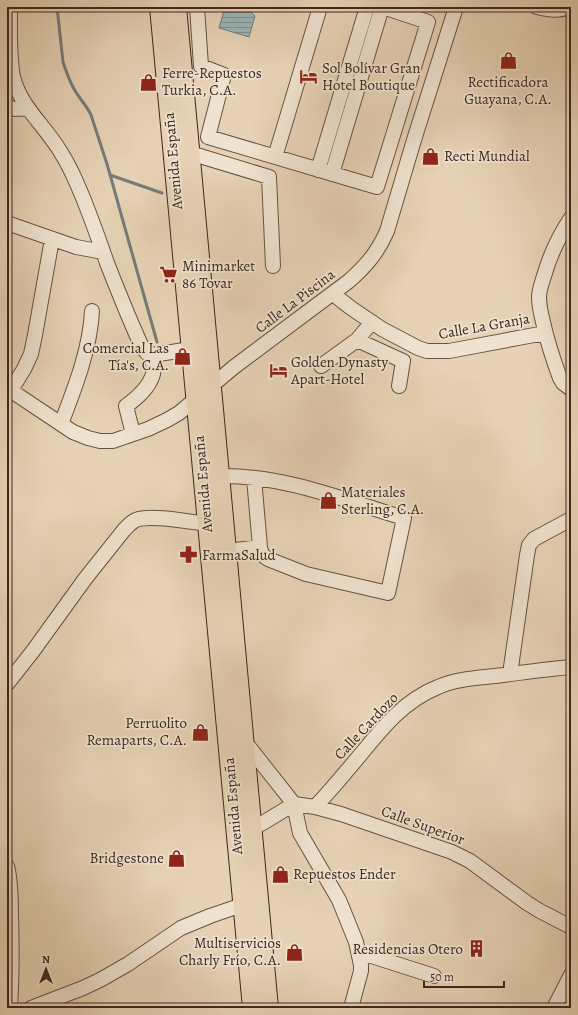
<svg xmlns="http://www.w3.org/2000/svg" width="578" height="1015" font-family="Alegreya,serif">
  <style>
    .water { fill: url(#water-rules); stroke: #767c7a }
    .lines { fill: none; stroke-linecap: round; stroke-linejoin: round }
    .stream { stroke: #767c7a; stroke-width: 3 }
    .minor-casing { stroke: #685244; stroke-width: 16 }
    .major-casing { stroke: #3e271e; stroke-width: 20 }
    .minor { stroke: #efe2cf; stroke-width: 14 }
    .major { stroke: #e7d2b5; stroke-width: 18 }
    .labels { text-anchor: middle; dominant-baseline: central; stroke-width: 3.5; stroke-linejoin: round; paint-order: stroke }
    .poi-label { font-size: 15px; fill: #3e271e; stroke: #efe2cf; text-anchor: start }
    .street-label { font-size: 15px; fill: #3e271e; stroke: #efe2cf }
  </style>
  <defs>
    <pattern id="water-rules" width="6" height="5" patternUnits="userSpaceOnUse"><rect width="6" height="5" fill="#9bb5b8"/><path d="M0 2.5h6" fill="none" stroke="#809395"/></pattern>
  </defs>
  <rect width="100%" height="100%" fill="#e7d2b5"/>
  <filter id="stains"><feTurbulence type="fractalNoise" baseFrequency=".005" numOctaves="4"/><feColorMatrix values="0 0 0 0 .2 0 0 0 0 .09 0 0 0 0 .02 0 0 0 .5 -.17"/></filter>
  <radialGradient id="worn" r=".72"><stop offset=".6" stop-color="#630" stop-opacity="0"/><stop offset="1" stop-color="#630" stop-opacity=".3"/></radialGradient>
  <path class="water" d="M 225,7 L 251,7 L 251,12 L 255,16 L 249,37 L 219,28 Z"/>
  <g class="lines">
    <path class="stream" d="M 57,7 L 63,62 C 66,71 69,80 74,89 C 79,98 87,106 91,115 L 107,164 L 157,342
      M 110,175 L 162,193"/>
    <defs>
      <path id="minor" d="M 10,7 C 10,28 9,56 13,77 C 20,106 45,126 60,151 C 67,162 73,174 78,186 C 89,211 98,237 107,263 C 118,291 129,319 142,347 L 147,353 L 152,355
        M 197,7 L 201,66 L 224,75 L 208,137 L 377,187 L 428,22 L 383,7
        M 537,7 C 547,9 558,12 568,7
        M 7,107 L 15,109 L 27,108
        M 190,153 L 269,177 L 273,266
        M 275,157 L 320,7
        M 318,170 L 367,7
        M 332,174 L 382,7
        M 571,218 C 559,236 550,255 544,276 C 542,283 539,290 539,297 C 539,306 541,314 543,322 C 547,341 553,359 560,378 L 563,383 L 571,389
        M 7,223 L 76,247 L 103,252
        M 333,294 L 351,308 L 382,329 L 418,348 L 427,351 L 449,351 L 545,333
        M 357,340 L 403,361 L 399,386
        M 321,366 L 357,340 L 372,322
        M 7,388 L 73,432 L 88,438 L 100,441 L 113,441 L 148,429 L 167,420 L 179,413 L 234,367 L 349,281 C 366,266 378,252 387,231 L 414,140 L 456,7
        M 11,390 L 24,369 L 31,354 L 35,335 L 52,239
        M 61,424 C 75,387 90,350 92,311
        M 133,434 L 126,406 C 137,398 149,388 153,374 C 154,368 153,361 152,355 L 191,349
        M 220,476 C 283,475 344,500 404,518 L 388,593 L 306,574 L 268,559 C 263,556 261,554 260,547 L 254,478
        M 227,551 L 260,547
        M 510,674 L 527,555 L 529,545 L 534,539 L 571,519
        M 7,684 L 33,651 L 85,579 L 124,530 C 128,526 131,522 136,520 C 150,514 191,522 207,524
        M 245,742 L 294,804 L 300,833 L 339,900 L 356,942 L 361,965 L 361,971 L 351,1008
        M 315,807 C 331,790 346,772 361,754 C 383,727 405,700 438,687 C 456,679 476,678 495,676 C 520,673 546,669 571,667
        M 253,828 L 266,821 L 294,804 L 315,807 L 341,814 L 452,852 L 470,861 L 527,903 L 540,911 L 571,927
        M 7,866 C 11,882 11,899 11,915 C 12,946 12,977 10,1008
        M 359,952 L 434,976
        M 31,1008 L 83,988 L 100,980 L 128,964 L 181,928 L 210,916 L 242,905
        M 554,1008 L 571,975"/>
      <path id="major" d="M 159,7 L 252,1008
        M 177,7 L 269,1008"/>
    </defs>
    <use href="#minor" class="minor-casing"/>
    <use href="#major" class="major-casing"/>
    <use href="#minor" class="minor"/>
    <use href="#major" class="major"/>
  </g>
  <defs>
    <symbol id="shop-bare" viewBox="-9 -9 18 18"><path d="M-5-2.5h2.3a2.7 3.5 0 0 1 5.4 0H5L5.5 6h-11ZM-1.5-2.5h3a1.5 2.3 0 0 0-3 0Z" fill="#8f2418" stroke="#efe2cf" stroke-width="2.5" paint-order="stroke"/></symbol>
    <symbol id="hotel-bare" viewBox="-9 -9 18 18"><path d="M-6-4.5h1.5V1H6V5H4.5V3h-9V5H-6ZM-4 0a1.8 1.8 0 1 1 3.6 0ZM.5 0V-2.5h3Q6-2.5 6 0Z" fill="#8f2418" stroke="#efe2cf" stroke-width="2.5" paint-order="stroke"/></symbol>
    <symbol id="supermarket-bare" viewBox="-9 -9 18 18"><path d="M-6-5.5h2.5l.6 2H6L4.5 2H-2.5L-4.4-4H-6ZM-1.5 3.2a1.3 1.3 0 1 0 .1 0ZM3 3.2a1.3 1.3 0 1 0 .1 0Z" fill="#8f2418" stroke="#efe2cf" stroke-width="2.5" paint-order="stroke"/></symbol>
    <symbol id="pharmacy-bare" viewBox="-9 -9 18 18"><path d="M-2-6h4v4h4v4h-4v4h-4v-4h-4v-4h4Z" fill="#8f2418" stroke="#efe2cf" stroke-width="2.5" paint-order="stroke"/></symbol>
    <symbol id="building-bare" viewBox="-9 -9 18 18"><path d="M-4-6H4V6H1V3H-1V6H-4ZM-2.5-4.3h1.7v1.8h-1.7ZM.8-4.3h1.7v1.8H.8ZM-2.5-1h1.7V.8h-1.7ZM.8-1h1.7V.8H.8Z" fill="#8f2418" stroke="#efe2cf" stroke-width="2.5" paint-order="stroke"/></symbol>
  </defs>
  <g fill-rule="evenodd">
    <use href="#shop-bare" x="496" y="48" width="25" height="25"/>
    <use href="#hotel-bare" x="296" y="64" width="25" height="25"/>
    <use href="#shop-bare" x="136" y="70" width="25" height="25"/>
    <use href="#shop-bare" x="418" y="144" width="25" height="25"/>
    <use href="#supermarket-bare" x="156" y="262" width="25" height="25"/>
    <use href="#shop-bare" x="170" y="344" width="25" height="25"/>
    <use href="#hotel-bare" x="266" y="358" width="25" height="25"/>
    <use href="#shop-bare" x="316" y="488" width="25" height="25"/>
    <use href="#pharmacy-bare" x="176" y="542" width="25" height="25"/>
    <use href="#shop-bare" x="188" y="720" width="25" height="25"/>
    <use href="#shop-bare" x="164" y="846" width="25" height="25"/>
    <use href="#shop-bare" x="268" y="862" width="25" height="25"/>
    <use href="#building-bare" x="464" y="936" width="25" height="25"/>
    <use href="#shop-bare" x="282" y="940" width="25" height="25"/>
  </g>
  <g class="labels">
    <g class="poi-label">
      <text x="322" y="68">Sol Bolívar Gran<tspan x="322" dy="17">Hotel Boutique</tspan></text>
      <text x="162" y="73">Ferre-Repuestos<tspan x="162" dy="17">Turkia, C.A.</tspan></text>
      <text x="508" y="82" text-anchor="middle">Rectificadora<tspan x="508" dy="17">Guayana, C.A.</tspan></text>
      <text x="444" y="156">Recti Mundial</text>
      <text x="182" y="266">Minimarket<tspan x="182" dy="17">86 Tovar</tspan></text>
      <text x="169" y="348" text-anchor="end">Comercial Las<tspan x="169" dy="17">Tía's, C.A.</tspan></text>
      <text x="291" y="362">Golden Dynasty<tspan x="291" dy="17">Apart-Hotel</tspan></text>
      <text x="341" y="492">Materiales<tspan x="341" dy="17">Sterling, C.A.</tspan></text>
      <text x="202" y="555">FarmaSalud</text>
      <text x="187" y="723" text-anchor="end">Perruolito<tspan x="187" dy="17">Remaparts, C.A.</tspan></text>
      <text x="164" y="858" text-anchor="end">Bridgestone</text>
      <text x="293" y="874">Repuestos Ender</text>
      <text x="281" y="943" text-anchor="end">Multiservicios<tspan x="281" dy="17">Charly Frío, C.A.</tspan></text>
      <text x="463" y="949" text-anchor="end">Residencias Otero</text>
    </g>
    <g class="street-label">
      <text transform="translate(173 161) rotate(-95)">Avenida España</text>
      <text transform="translate(295 301) rotate(-37)">Calle La Piscina</text>
      <text transform="translate(484 326) rotate(-10)">Calle La Granja</text>
      <text transform="translate(203 484) rotate(-95)">Avenida España</text>
      <text transform="translate(366 726) rotate(-47)">Calle Cardozo</text>
      <text transform="translate(233 806) rotate(-95)">Avenida España</text>
      <text transform="translate(423 825) rotate(20)">Calle Superior</text>
    </g>
  </g>
  <rect width="578" height="1015" fill="none" stroke="#e7d2b5" stroke-width="24"/>
  <rect x="8" y="8" width="562" height="999" fill="none" stroke="#3e271e" stroke-width="2"/>
  <rect x="12" y="12" width="554" height="991" fill="none" stroke="#3e271e"/>
  <g transform="translate(46 969)" stroke="#efe2cf" stroke-width="3" paint-order="stroke">
  <path d="M0-3L7 15L0 10L-7 15Z" fill="#3e271e"/>
  <text y="-6" font-size="11" font-weight="bold" text-anchor="middle" fill="#3e271e">N</text>
  </g>
  <path d="M424 981v6h80v-6" fill="none" stroke="#3e271e" stroke-width="2"/>
  <text x="430" y="981" font-size="12" fill="#3e271e" stroke="#efe2cf" stroke-width="3" paint-order="stroke">50 m</text>
  <rect width="100%" height="100%" filter="url(#stains)"/>
  <rect width="100%" height="100%" fill="url(#worn)"/>
</svg>
